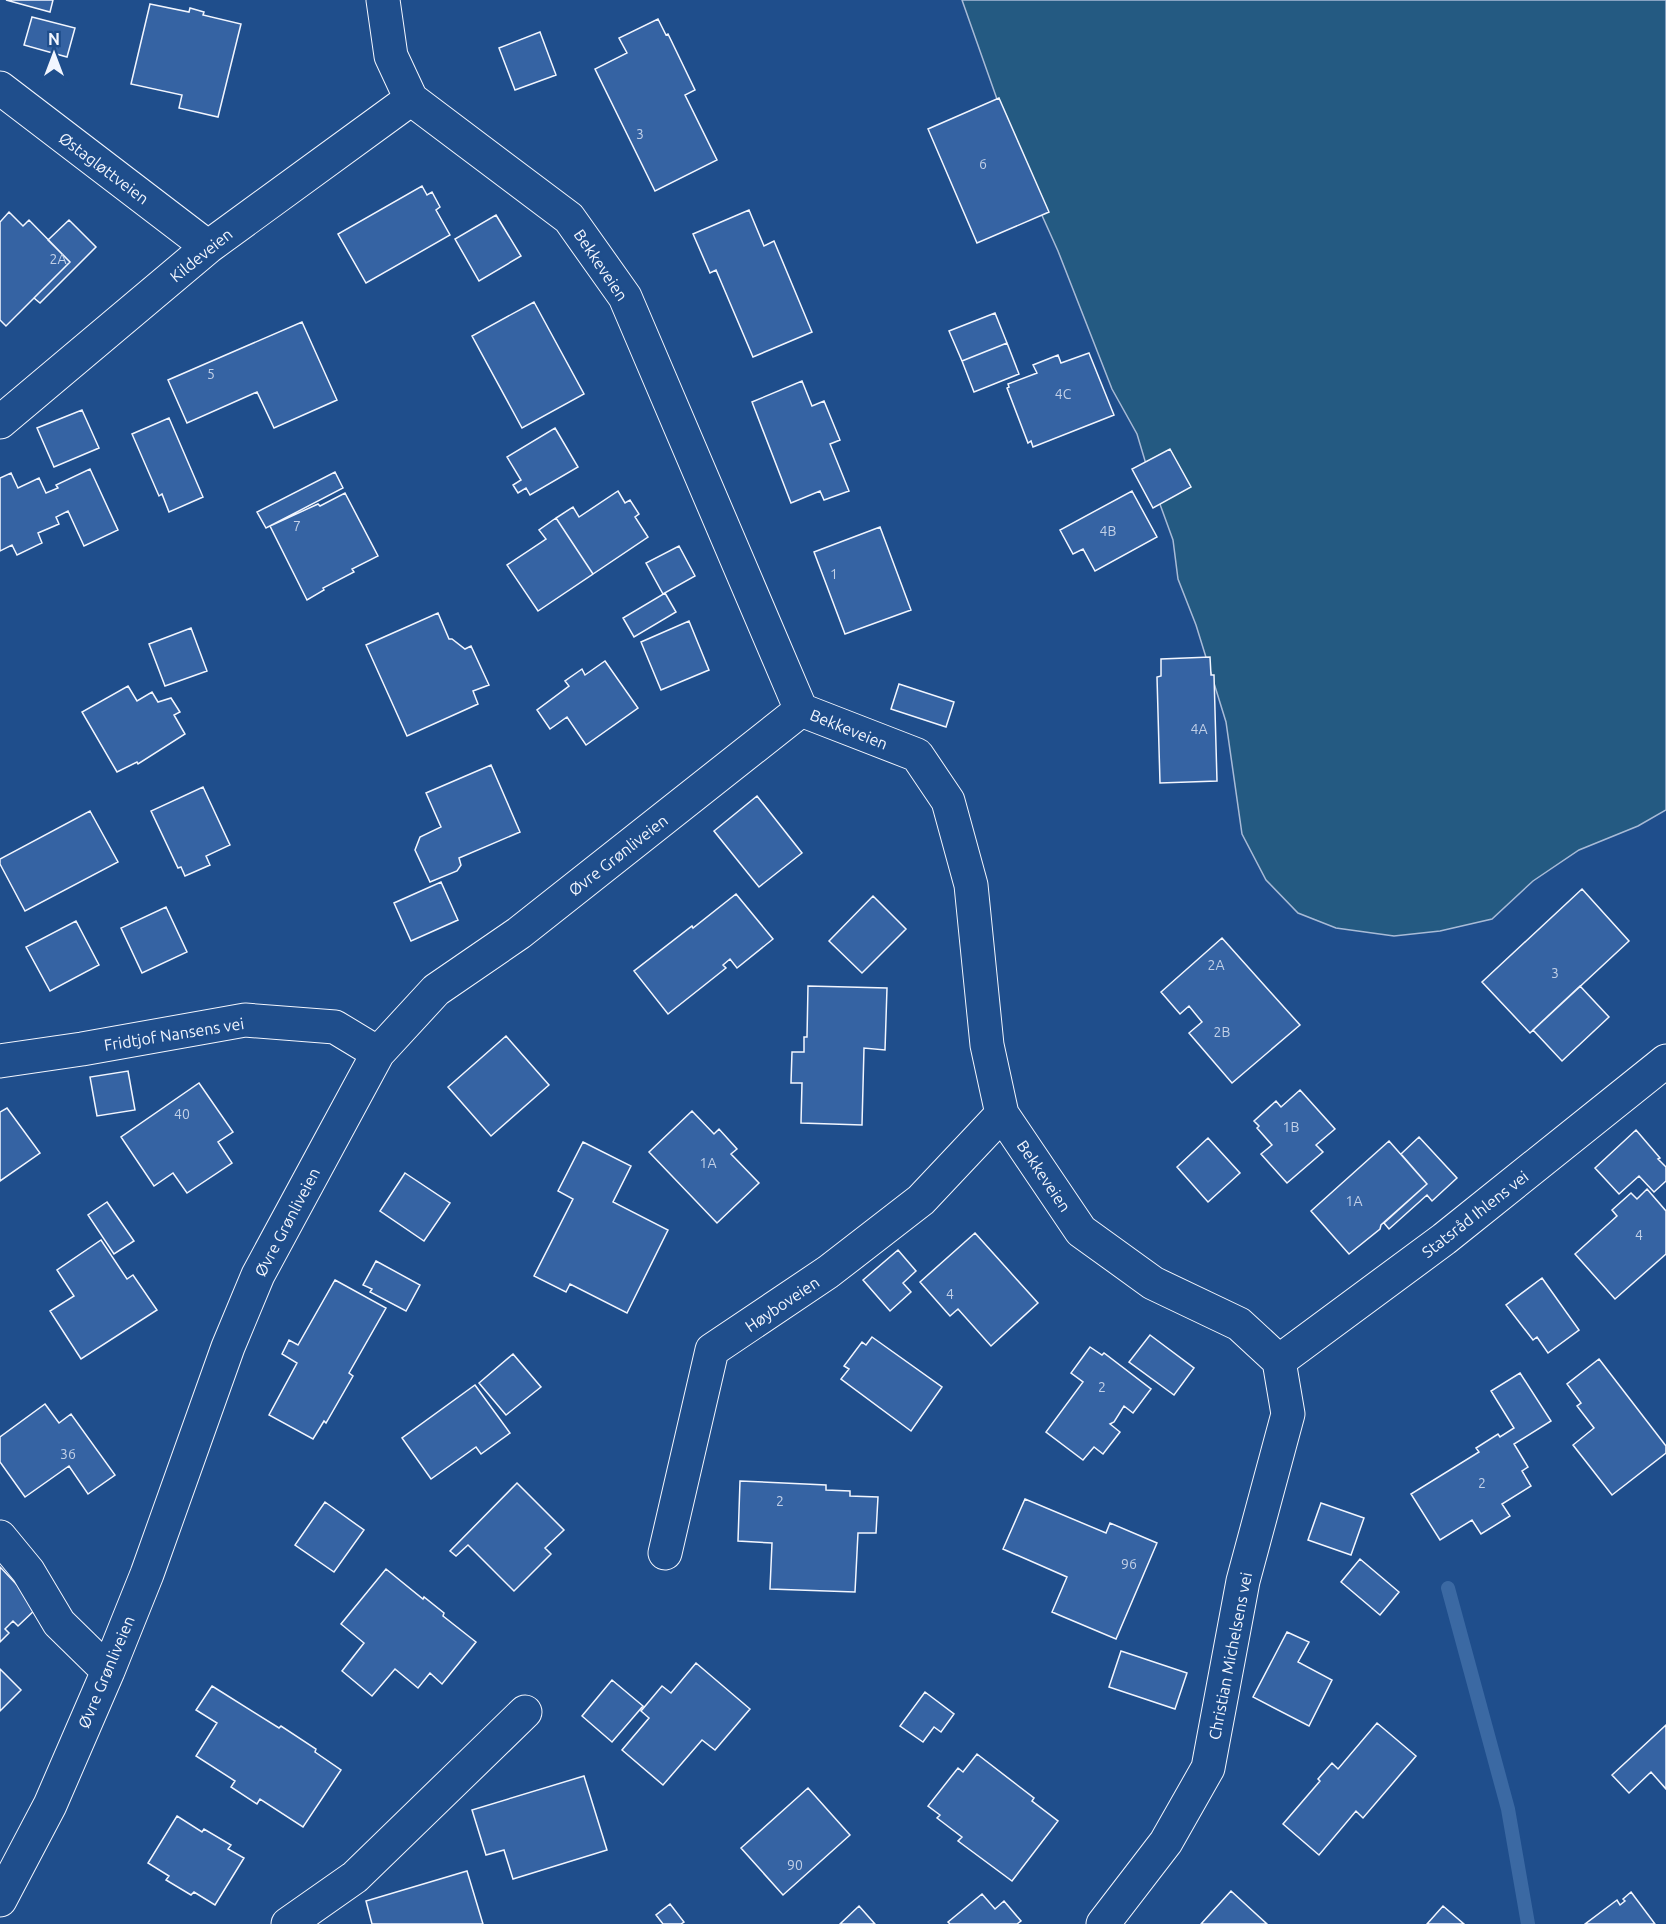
<svg xmlns="http://www.w3.org/2000/svg" width="1666" height="1924" font-family="Ubuntu,sans-serif">
  <style>
    .green { fill: #245a82; stroke: #a8bbd7; stroke-width: 1.5 }
    .lines { fill: none; stroke-linecap: round; stroke-linejoin: round }
    .stream { stroke: #3b69a3; stroke-width: 14 }
    .building { fill: #3563a3; stroke: #f2f6ff; stroke-width: 1.5 }
    .minor-casing { stroke: #f2f6ff; stroke-width: 35 }
    .minor { stroke: #1f4e8c; stroke-width: 33 }
    .labels { text-anchor: middle; dominant-baseline: central; stroke-width: 4.5; stroke-linejoin: round; paint-order: stroke }
    .number-label { font-size: 14px; fill: #c3d1e8 }
    .street-label { font-size: 16px; fill: #f2f6ff; stroke: #1f4e8c }
  </style>
  <rect width="100%" height="100%" fill="#1f4e8c"/>
  <path class="green" d="M 962,0 L 1666,0 L 1666,810 L 1638,826 L 1579,850 L 1533,881 L 1492,919 L 1440,931 L 1394,936 L 1336,928 L 1298,913 L 1266,880 L 1242,834 L 1226,722 L 1196,625 L 1178,579 L 1173,540 L 1149,474 L 1137,434 L 1112,389 L 1058,251 L 1040,211 L 1004,119 Z"/>
  <g class="lines">
    <path class="stream" d="M 1448,1588 L 1508,1809 L 1528,1924"/>
  </g>
  <path class="building" d="M 6,0 L 53,0 L 50,12 Z
    M 150,4 L 189,12 L 190,8 L 204,12 L 203,15 L 241,24 L 218,117 L 179,108 L 182,95 L 131,84 Z
    M 32,17 L 75,28 L 67,57 L 24,45 Z
    M 658,19 L 666,35 L 668,34 L 695,90 L 685,95 L 717,160 L 655,191 L 595,69 L 627,53 L 619,38 Z
    M 540,32 L 556,75 L 515,90 L 499,48 Z
    M 999,98 L 1049,212 L 977,243 L 928,129 Z
    M 422,186 L 427,195 L 432,192 L 440,207 L 436,210 L 450,235 L 366,283 L 338,234 Z
    M 749,210 L 764,246 L 774,241 L 812,332 L 753,357 L 716,270 L 710,273 L 693,234 Z
    M 9,212 L 23,226 L 29,220 L 70,262 L 6,326 L 0,320 L 0,222 Z
    M 496,215 L 521,256 L 479,281 L 455,239 Z
    M 69,220 L 96,247 L 40,303 L 34,298 L 70,262 L 48,240 Z
    M 534,302 L 584,394 L 522,428 L 472,336 Z
    M 995,313 L 1007,343 L 962,361 L 949,331 Z
    M 302,322 L 337,400 L 274,428 L 257,392 L 187,423 L 168,380 Z
    M 1007,343 L 1019,374 L 974,392 L 962,361 Z
    M 1089,353 L 1114,415 L 1033,447 L 1031,441 L 1028,443 L 1007,388 L 1009,387 L 1008,384 L 1037,373 L 1033,365 L 1058,355 L 1061,363 Z
    M 802,381 L 812,406 L 824,401 L 840,440 L 830,444 L 849,491 L 824,500 L 820,491 L 791,503 L 752,402 Z
    M 82,410 L 99,448 L 54,467 L 37,428 Z
    M 169,418 L 203,497 L 169,512 L 162,494 L 159,496 L 132,434 Z
    M 555,428 L 578,467 L 530,495 L 526,488 L 518,493 L 513,485 L 521,480 L 507,457 Z
    M 1170,449 L 1191,487 L 1153,508 L 1132,469 Z
    M 90,469 L 118,530 L 84,546 L 68,511 L 56,517 L 59,524 L 38,533 L 42,543 L 17,555 L 12,545 L 0,551 L 0,478 L 11,473 L 18,488 L 39,478 L 46,493 L 58,488 L 56,485 Z
    M 335,472 L 343,488 L 266,528 L 257,512 Z
    M 618,491 L 625,503 L 630,500 L 639,514 L 635,517 L 648,537 L 593,574 L 556,518 L 573,507 L 579,517 Z
    M 1132,491 L 1157,537 L 1095,571 L 1083,549 L 1073,554 L 1060,530 Z
    M 345,493 L 378,556 L 352,569 L 354,572 L 323,588 L 324,590 L 307,600 L 270,526 L 318,504 L 320,506 Z
    M 556,518 L 593,574 L 538,611 L 507,565 L 546,539 L 539,530 Z
    M 880,527 L 911,610 L 845,634 L 814,552 Z
    M 679,546 L 695,576 L 663,594 L 646,563 Z
    M 665,593 L 676,612 L 634,637 L 623,618 Z
    M 438,613 L 449,639 L 452,639 L 465,649 L 471,646 L 489,685 L 473,691 L 478,704 L 407,736 L 366,645 Z
    M 689,621 L 709,670 L 661,690 L 641,642 Z
    M 191,628 L 207,671 L 165,686 L 149,644 Z
    M 1210,657 L 1211,675 L 1214,675 L 1217,781 L 1160,783 L 1157,677 L 1161,676 L 1161,659 Z
    M 605,661 L 638,708 L 586,745 L 567,717 L 550,729 L 537,710 L 569,686 L 565,681 L 582,669 L 585,675 Z
    M 899,684 L 954,702 L 946,727 L 891,709 Z
    M 128,686 L 137,701 L 152,692 L 158,702 L 171,698 L 180,712 L 174,715 L 185,734 L 138,764 L 137,762 L 117,772 L 82,712 Z
    M 491,765 L 520,832 L 459,858 L 461,865 L 457,871 L 430,882 L 415,850 L 420,837 L 441,827 L 426,793 Z
    M 203,787 L 230,845 L 206,856 L 210,865 L 185,876 L 181,867 L 178,868 L 151,811 Z
    M 757,796 L 802,853 L 759,887 L 714,831 Z
    M 90,811 L 118,862 L 25,911 L 0,864 L 0,859 Z
    M 441,882 L 458,920 L 411,941 L 394,903 Z
    M 1582,889 L 1629,941 L 1530,1033 L 1482,982 Z
    M 736,894 L 773,939 L 737,968 L 730,959 L 723,965 L 726,968 L 668,1014 L 634,971 L 692,926 L 693,928 Z
    M 873,896 L 906,929 L 862,973 L 829,941 Z
    M 166,907 L 187,952 L 142,973 L 121,928 Z
    M 76,921 L 99,965 L 50,991 L 26,947 Z
    M 1222,938 L 1300,1025 L 1232,1083 L 1189,1033 L 1202,1022 L 1189,1006 L 1180,1014 L 1161,992 Z
    M 808,986 L 887,988 L 885,1050 L 864,1048 L 862,1125 L 801,1123 L 802,1083 L 791,1083 L 792,1052 L 804,1052 L 804,1037 L 807,1037 Z
    M 1580,986 L 1609,1017 L 1562,1061 L 1533,1030 Z
    M 506,1036 L 549,1085 L 491,1136 L 448,1087 Z
    M 128,1071 L 135,1110 L 97,1116 L 90,1077 Z
    M 199,1083 L 233,1132 L 218,1142 L 232,1163 L 187,1193 L 173,1173 L 154,1186 L 121,1137 Z
    M 1300,1090 L 1335,1129 L 1316,1145 L 1323,1152 L 1287,1183 L 1261,1154 L 1272,1145 L 1257,1128 L 1259,1126 L 1254,1121 L 1276,1101 L 1281,1107 Z
    M 7,1108 L 40,1153 L 0,1181 L 0,1112 Z
    M 692,1111 L 714,1134 L 719,1129 L 737,1149 L 731,1154 L 759,1183 L 717,1223 L 649,1152 Z
    M 1636,1130 L 1660,1158 L 1658,1159 L 1666,1167 L 1666,1181 L 1654,1192 L 1639,1176 L 1619,1194 L 1595,1168 Z
    M 1419,1137 L 1457,1178 L 1432,1201 L 1427,1195 L 1389,1229 L 1384,1223 L 1427,1184 L 1401,1154 Z
    M 1208,1138 L 1240,1173 L 1208,1202 L 1177,1167 Z
    M 1389,1141 L 1427,1184 L 1381,1225 L 1380,1229 L 1349,1254 L 1311,1211 Z
    M 583,1142 L 631,1166 L 613,1202 L 668,1230 L 627,1313 L 570,1284 L 566,1292 L 534,1276 L 573,1199 L 558,1191 Z
    M 405,1173 L 450,1203 L 424,1241 L 380,1211 Z
    M 1647,1189 L 1666,1211 L 1666,1254 L 1615,1299 L 1575,1254 L 1617,1216 L 1612,1210 L 1631,1193 L 1637,1199 Z
    M 107,1202 L 134,1241 L 114,1254 L 88,1215 Z
    M 975,1233 L 1038,1303 L 991,1346 L 958,1309 L 950,1316 L 920,1282 Z
    M 101,1240 L 127,1279 L 133,1275 L 157,1310 L 81,1359 L 50,1311 L 74,1296 L 57,1270 Z
    M 898,1250 L 916,1271 L 903,1283 L 911,1292 L 890,1311 L 863,1280 Z
    M 376,1261 L 420,1285 L 406,1311 L 370,1292 L 372,1289 L 363,1285 Z
    M 1542,1278 L 1579,1330 L 1548,1353 L 1537,1337 L 1533,1340 L 1506,1305 Z
    M 335,1280 L 386,1308 L 349,1373 L 353,1376 L 326,1423 L 324,1421 L 313,1439 L 269,1415 L 297,1363 L 282,1354 L 289,1340 L 298,1345 Z
    M 1150,1335 L 1194,1368 L 1174,1395 L 1129,1362 Z
    M 872,1337 L 942,1387 L 911,1431 L 841,1379 L 849,1369 L 844,1366 L 862,1342 L 866,1345 Z
    M 1090,1347 L 1102,1355 L 1104,1353 L 1151,1389 L 1133,1413 L 1124,1406 L 1114,1422 L 1110,1424 L 1120,1432 L 1103,1454 L 1094,1447 L 1083,1460 L 1046,1432 L 1083,1382 L 1071,1373 Z
    M 513,1354 L 541,1387 L 506,1415 L 479,1383 Z
    M 1599,1359 L 1666,1446 L 1666,1453 L 1612,1495 L 1573,1445 L 1594,1428 L 1577,1406 L 1581,1403 L 1567,1384 Z
    M 1520,1373 L 1551,1421 L 1514,1444 L 1528,1467 L 1522,1471 L 1531,1486 L 1502,1504 L 1510,1516 L 1481,1534 L 1472,1520 L 1440,1540 L 1411,1494 L 1479,1452 L 1476,1448 L 1498,1434 L 1500,1437 L 1514,1428 L 1491,1391 Z
    M 475,1385 L 510,1433 L 481,1454 L 476,1447 L 431,1479 L 402,1438 Z
    M 45,1404 L 59,1423 L 71,1414 L 115,1475 L 88,1494 L 69,1466 L 25,1497 L 0,1462 L 0,1437 Z
    M 740,1481 L 826,1485 L 826,1490 L 850,1491 L 850,1496 L 878,1497 L 876,1533 L 858,1533 L 855,1592 L 770,1589 L 772,1543 L 738,1541 Z
    M 517,1483 L 564,1530 L 545,1548 L 551,1554 L 514,1591 L 468,1545 L 456,1556 L 450,1551 Z
    M 1025,1499 L 1106,1533 L 1110,1523 L 1157,1543 L 1116,1639 L 1052,1612 L 1067,1577 L 1003,1549 Z
    M 325,1502 L 364,1530 L 334,1572 L 295,1545 Z
    M 1321,1503 L 1364,1518 L 1351,1555 L 1308,1540 Z
    M 1360,1559 L 1399,1592 L 1380,1615 L 1341,1582 Z
    M 0,1567 L 38,1607 L 18,1626 L 13,1621 L 5,1629 L 9,1633 L 0,1642 Z
    M 386,1569 L 423,1599 L 424,1597 L 444,1613 L 443,1616 L 476,1642 L 442,1684 L 430,1673 L 418,1688 L 395,1669 L 372,1696 L 342,1671 L 364,1643 L 341,1624 Z
    M 1287,1632 L 1309,1642 L 1298,1662 L 1332,1680 L 1309,1726 L 1253,1697 Z
    M 1121,1651 L 1187,1673 L 1175,1709 L 1109,1687 Z
    M 696,1663 L 750,1709 L 715,1750 L 702,1740 L 663,1785 L 622,1750 L 649,1718 L 641,1711 L 662,1686 L 671,1693 Z
    M 0,1669 L 21,1690 L 0,1711 Z
    M 612,1680 L 643,1706 L 612,1742 L 582,1716 Z
    M 212,1686 L 279,1728 L 281,1726 L 316,1749 L 315,1752 L 341,1770 L 303,1827 L 260,1799 L 257,1804 L 231,1787 L 235,1781 L 196,1756 L 217,1723 L 196,1710 Z
    M 925,1692 L 954,1714 L 941,1732 L 934,1727 L 923,1742 L 900,1726 Z
    M 1377,1723 L 1416,1756 L 1363,1818 L 1356,1811 L 1319,1855 L 1283,1824 L 1320,1781 L 1318,1779 L 1332,1763 L 1338,1769 Z
    M 1666,1725 L 1666,1789 L 1651,1772 L 1629,1793 L 1612,1775 Z
    M 977,1754 L 1034,1798 L 1032,1801 L 1058,1821 L 1012,1881 L 958,1841 L 962,1837 L 937,1818 L 940,1815 L 928,1806 L 958,1768 L 963,1772 Z
    M 584,1776 L 607,1850 L 513,1879 L 504,1850 L 486,1855 L 472,1810 Z
    M 808,1788 L 850,1835 L 783,1895 L 741,1848 Z
    M 177,1816 L 202,1832 L 204,1829 L 231,1845 L 228,1849 L 244,1858 L 215,1905 L 194,1892 L 191,1895 L 166,1880 L 169,1876 L 148,1863 Z
    M 467,1871 L 483,1924 L 372,1924 L 366,1901 Z
    M 1231,1891 L 1267,1924 L 1201,1924 Z
    M 1631,1892 L 1655,1924 L 1585,1924 L 1617,1900 L 1620,1905 L 1625,1901 L 1623,1899 Z
    M 982,1894 L 995,1909 L 1004,1901 L 1021,1921 L 1017,1924 L 950,1924 L 948,1922 Z
    M 670,1904 L 684,1922 L 681,1924 L 663,1924 L 656,1915 Z
    M 859,1906 L 875,1924 L 840,1924 Z
    M 1443,1906 L 1464,1924 L 1427,1924 Z"/>
  <g class="lines">
    <defs>
      <path id="minor" d="M 383,0 L 391,56 L 411,99 L 569,218 L 625,297 L 801,710 L 917,755 L 948,801 L 971,885 L 987,1045 L 1002,1114 L 1081,1231 L 1153,1283 L 1239,1324 L 1279,1361
        M 0,88 L 208,247
        M 0,422 L 208,247 L 411,99
        M 0,1061 L 82,1049 L 245,1020 L 335,1027 L 378,1053
        M 1279,1361 L 1444,1239 L 1666,1061
        M 0,1537 L 28,1571 L 59,1623 L 108,1671
        M 665,1553 L 712,1350 L 828,1272 L 921,1200 L 1002,1114
        M 0,1900 L 50,1805 L 108,1671 L 147,1574 L 228,1347 L 258,1275 L 378,1053 L 436,990 L 519,933 L 801,710
        M 288,1924 L 355,1877 L 525,1712
        M 1103,1924 L 1166,1842 L 1208,1768 L 1243,1581 L 1288,1414 L 1279,1361"/>
    </defs>
    <use href="#minor" class="minor-casing"/>
    <use href="#minor" class="minor"/>
  </g>
  <g class="labels">
    <g class="number-label">
      <text x="640" y="134">3</text>
      <text x="983" y="164">6</text>
      <text x="58" y="259">2A</text>
      <text x="211" y="374">5</text>
      <text x="1063" y="394">4C</text>
      <text x="297" y="526">7</text>
      <text x="1108" y="531">4B</text>
      <text x="834" y="574">1</text>
      <text x="1199" y="729">4A</text>
      <text x="1216" y="965">2A</text>
      <text x="1555" y="973">3</text>
      <text x="1222" y="1032">2B</text>
      <text x="182" y="1114">40</text>
      <text x="1291" y="1127">1B</text>
      <text x="708" y="1163">1A</text>
      <text x="1354" y="1201">1A</text>
      <text x="1639" y="1235">4</text>
      <text x="950" y="1294">4</text>
      <text x="1102" y="1387">2</text>
      <text x="68" y="1454">36</text>
      <text x="1482" y="1483">2</text>
      <text x="780" y="1501">2</text>
      <text x="1129" y="1564">96</text>
      <text x="795" y="1865">90</text>
    </g>
    <g class="street-label">
      <text transform="translate(104 168) rotate(37)">Østagløttveien</text>
      <text transform="translate(201 255) rotate(-39)">Kildeveien</text>
      <text transform="translate(601 265) rotate(56)">Bekkeveien</text>
      <text transform="translate(849 729) rotate(22)">Bekkeveien</text>
      <text transform="translate(618 855) rotate(-38)">Øvre Grønliveien</text>
      <text transform="translate(174 1034) rotate(-9)">Fridtjof Nansens vei</text>
      <text transform="translate(1044 1176) rotate(56)">Bekkeveien</text>
      <text transform="translate(1475 1214) rotate(-38)">Statsråd Ihlens vei</text>
      <text transform="translate(287 1222) rotate(-62)">Øvre Grønliveien</text>
      <text transform="translate(782 1304) rotate(-34)">Høyboveien</text>
      <text transform="translate(1230 1656) rotate(-79)">Christian Michelsens vei</text>
      <text transform="translate(106 1672) rotate(-67)">Øvre Grønliveien</text>
    </g>
  </g>
  <g transform="translate(54 54)" stroke="#1f4e8c" stroke-width="4.5" paint-order="stroke">
  <path d="M0-4.5L10 22L0 15L-10 22Z" fill="#f2f6ff"/>
  <text y="-9" font-size="16" font-weight="bold" text-anchor="middle" fill="#f2f6ff">N</text>
  </g>
</svg>
